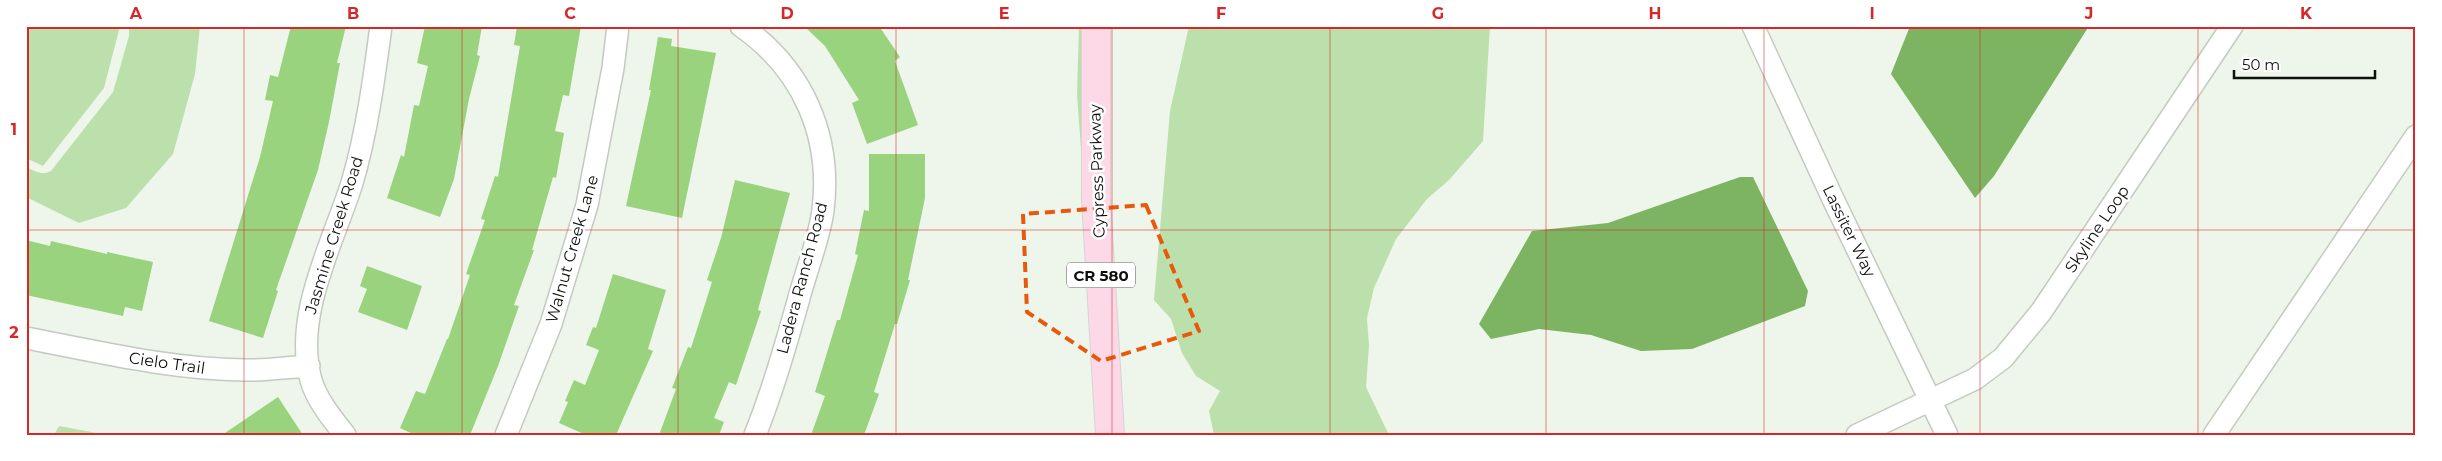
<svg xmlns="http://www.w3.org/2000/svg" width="2442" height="461" font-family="Montserrat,sans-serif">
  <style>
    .green { fill: #bce0ac }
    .water { fill: #7cb461 }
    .building { fill: #99d37e }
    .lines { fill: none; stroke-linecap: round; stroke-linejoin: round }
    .street-casing { stroke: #c3cac0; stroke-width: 24 }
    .primary-casing { stroke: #d4d4d3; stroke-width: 30 }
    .street { stroke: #fff; stroke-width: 21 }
    .primary { stroke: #fdd9e8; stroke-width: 28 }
    .marked { fill: none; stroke: #e8590c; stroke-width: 4; stroke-dasharray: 10 6; stroke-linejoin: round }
    .grid { fill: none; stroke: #d62828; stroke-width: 1; stroke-opacity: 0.55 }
    .labels { text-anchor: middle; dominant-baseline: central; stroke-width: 5; stroke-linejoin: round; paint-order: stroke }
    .shield { fill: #fff; stroke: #565856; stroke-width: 1 }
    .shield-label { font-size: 15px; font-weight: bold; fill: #0e100d }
    .street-label { font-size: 16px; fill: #0e100d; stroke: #fff }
    .neatline { fill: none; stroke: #d62828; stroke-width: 2 }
    .grid-label { font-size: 16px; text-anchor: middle; font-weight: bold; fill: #d62828 }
  </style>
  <rect width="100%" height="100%" fill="#eef5eb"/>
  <path class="green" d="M 26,26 L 120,26 L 104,88 L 43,166 L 26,158 Z
    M 129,26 L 200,26 L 195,74 L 173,154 L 126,208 L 79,223 L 26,197 L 26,167 C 35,171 42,176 51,171 L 113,92 L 129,36 Z
    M 1079,26 L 1085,26 L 1090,271 L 1077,95 Z
    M 1189,26 L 1490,26 L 1483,141 L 1449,180 L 1427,199 L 1396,239 L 1374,288 L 1367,318 L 1369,346 L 1366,387 L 1389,435 L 1214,435 L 1209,411 L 1220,391 L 1196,376 L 1182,353 L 1171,319 L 1154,300 L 1170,111 Z
    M 59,426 L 102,434 L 103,435 L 54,435 Z"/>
  <path class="water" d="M 1910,26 L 2089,26 L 1994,176 L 1975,198 L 1891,74 Z
    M 1740,177 L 1753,177 L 1808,291 L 1805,306 L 1692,349 L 1641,351 L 1591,335 L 1539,329 L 1491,339 L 1479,324 L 1532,231 L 1608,223 Z"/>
  <path class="building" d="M 291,26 L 346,26 L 337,63 L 340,63 L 329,122 L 318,170 L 276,290 L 278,291 L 263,338 L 209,321 L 260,157 L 273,101 L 265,100 L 270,75 L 278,77 Z
    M 425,26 L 482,26 L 477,55 L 480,56 L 469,99 L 454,179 L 440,217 L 387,198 L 401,155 L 404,157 L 414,105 L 419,106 L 428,66 L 417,63 Z
    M 517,26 L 581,26 L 569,96 L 563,95 L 555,131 L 564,133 L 556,178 L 553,177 L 532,250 L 534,250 L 514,305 L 519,306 L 498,366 L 470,435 L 415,435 L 400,428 L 416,391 L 425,394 L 447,339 L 448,339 L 470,275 L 466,274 L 485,220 L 481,219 L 495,176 L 498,177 L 520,46 L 514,45 Z
    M 804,26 L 879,26 L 900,57 L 895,61 L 918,125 L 867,144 L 852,103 L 859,100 L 825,46 Z
    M 658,37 L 672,39 L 671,46 L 716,53 L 682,218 L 626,206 L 651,90 L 649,90 Z
    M 869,154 L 925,154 L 925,198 L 908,280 L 910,280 L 897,324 L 895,324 L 874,392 L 879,394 L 864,435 L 811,435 L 825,396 L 815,392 L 837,320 L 840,320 L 858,255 L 855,254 L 864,210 L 869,211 Z
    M 735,180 L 790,193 L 758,310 L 761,311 L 736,385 L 729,382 L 714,418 L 724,422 L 719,435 L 659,435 L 676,389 L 672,388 L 688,347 L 691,348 L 712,282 L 707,280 L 721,238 Z
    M 26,240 L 50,246 L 51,241 L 107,254 L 107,252 L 153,262 L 142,311 L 125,307 L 123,316 L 26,295 Z
    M 367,266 L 422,286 L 407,330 L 358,312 L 367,289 L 360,286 Z
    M 613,274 L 666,290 L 648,349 L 653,351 L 616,435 L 586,435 L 559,423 L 568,402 L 565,401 L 574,380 L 585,385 L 599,350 L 586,345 L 593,327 L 596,328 Z
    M 278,397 L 303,435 L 222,435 Z"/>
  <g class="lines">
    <defs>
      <path id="street" d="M 741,26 C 803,69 832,136 823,210 C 820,236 806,271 799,298 C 786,344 773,390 755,435
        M 1753,26 L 1833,199 L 1947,435
        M 26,338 C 99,352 170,369 244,370 C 266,371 288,367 309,366
        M 345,435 C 333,420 316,399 311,380 C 293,316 333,243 352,183 C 367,132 374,79 381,26
        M 506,435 L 551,324 L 587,205 L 613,68 L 618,26
        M 1857,435 L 1975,379 L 2003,358 L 2041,312 L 2232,26
        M 2214,435 L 2416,136"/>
      <path id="primary" d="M 1096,26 L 1096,199 L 1110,435"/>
    </defs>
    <use href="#street" class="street-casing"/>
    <use href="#primary" class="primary-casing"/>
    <use href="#street" class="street"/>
    <use href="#primary" class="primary"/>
  </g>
  <path class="marked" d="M 1146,205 L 1199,331 L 1101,361 L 1027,312 L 1023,214 Z"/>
  <path class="grid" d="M 244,26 L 244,435M 462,26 L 462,435M 678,26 L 678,435M 896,26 L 896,435M 1112,26 L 1112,435M 1330,26 L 1330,435M 1546,26 L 1546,435M 1764,26 L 1764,435M 1980,26 L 1980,435M 2198,26 L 2198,435M 26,230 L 2416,230"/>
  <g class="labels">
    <rect class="shield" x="1067" y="262.5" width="68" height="25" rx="4"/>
    <g class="shield-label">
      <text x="1101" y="275">CR 580</text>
    </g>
    <g class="street-label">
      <text transform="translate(1097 171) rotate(-92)">Cypress Parkway</text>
      <text transform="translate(2097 229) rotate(-56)">Skyline Loop</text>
      <text transform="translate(1849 231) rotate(64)">Lassiter Way</text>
      <text transform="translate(334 235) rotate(-73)">Jasmine Creek Road</text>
      <text transform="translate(572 249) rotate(-74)">Walnut Creek Lane</text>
      <text transform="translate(802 278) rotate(-75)">Ladera Ranch Road</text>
      <text transform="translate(167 363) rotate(8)">Cielo Trail</text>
    </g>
  </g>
  <rect width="2442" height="461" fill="none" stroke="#ffffff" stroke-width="55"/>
  <path d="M2234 70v8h141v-8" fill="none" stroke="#0e100d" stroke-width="2.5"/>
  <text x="2242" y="70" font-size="15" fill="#0e100d" stroke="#ffffff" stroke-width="4" paint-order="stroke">50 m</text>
  <rect x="28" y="28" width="2386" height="406" class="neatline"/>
  <g class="grid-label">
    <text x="136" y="19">A</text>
    <text x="353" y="19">B</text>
    <text x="570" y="19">C</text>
    <text x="787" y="19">D</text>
    <text x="1004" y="19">E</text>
    <text x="1221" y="19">F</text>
    <text x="1438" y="19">G</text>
    <text x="1655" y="19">H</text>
    <text x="1872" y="19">I</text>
    <text x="2089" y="19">J</text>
    <text x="2306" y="19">K</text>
    <text x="14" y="135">1</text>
    <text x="14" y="338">2</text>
  </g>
</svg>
